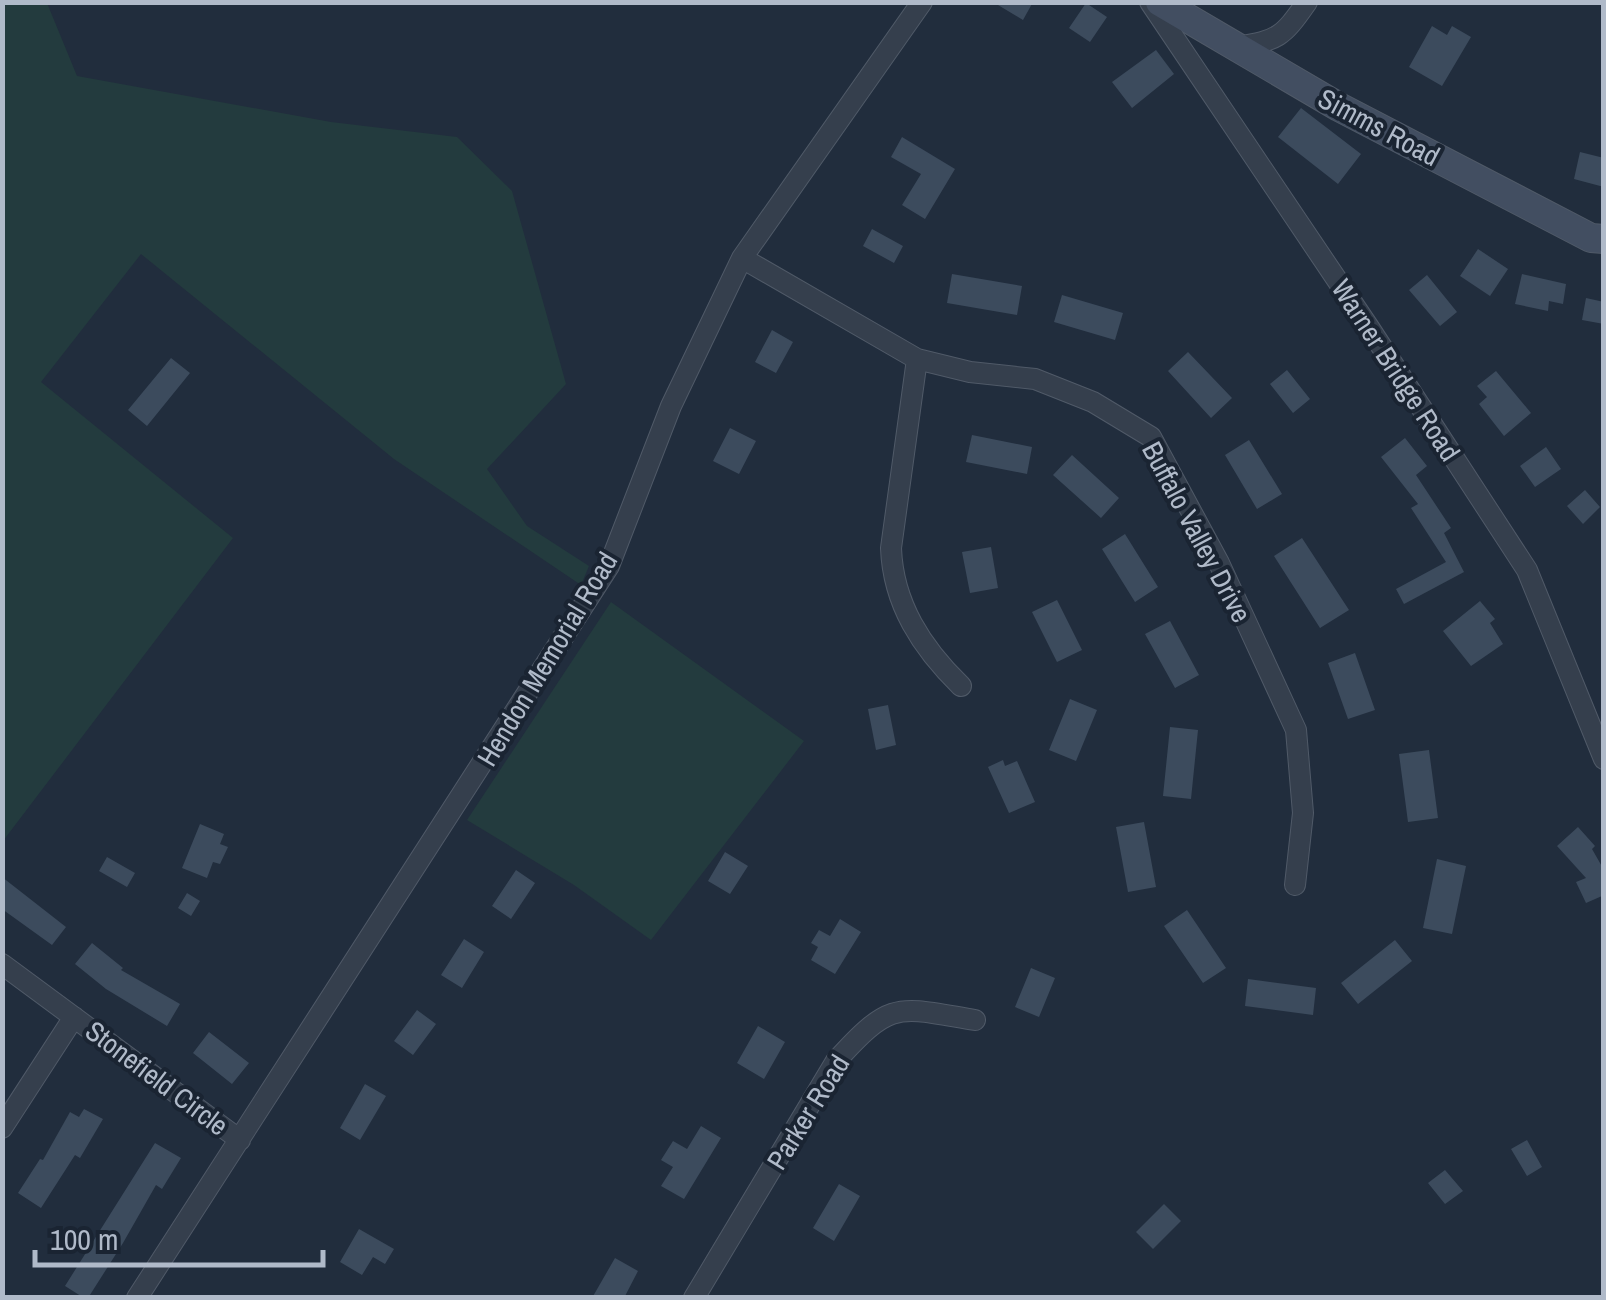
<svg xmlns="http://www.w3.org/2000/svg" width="1606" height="1300" font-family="'Archivo Narrow',sans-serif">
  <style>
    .green { fill: #233b3e }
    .building { fill: #3c4b5d }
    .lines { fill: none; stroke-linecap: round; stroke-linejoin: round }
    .street-casing { stroke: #505a68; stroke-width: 22 }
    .secondary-casing { stroke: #505a68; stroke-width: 30 }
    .street { stroke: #353f4d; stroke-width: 20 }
    .secondary { stroke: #424e61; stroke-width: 28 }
    .labels { text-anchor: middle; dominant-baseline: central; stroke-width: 8; stroke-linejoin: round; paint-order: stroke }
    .street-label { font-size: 28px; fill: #b0bac9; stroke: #1a2432 }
  </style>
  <rect width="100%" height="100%" fill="#212d3d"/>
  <path class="green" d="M 3,2 L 47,3 L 77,76 L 331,122 L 457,137 L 512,191 L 566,384 L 487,469 L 527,526 L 589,566 L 581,585 L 394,459 L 141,254 L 41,382 L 233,538 L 3,841 Z
    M 611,602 L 804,741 L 651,940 L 574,885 L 467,820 Z"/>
  <path class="building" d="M 993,2 L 1033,2 L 1023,20 Z
    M 1086,3 L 1107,17 L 1090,42 L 1069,28 Z
    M 1432,26 L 1447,35 L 1452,26 L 1471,37 L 1442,86 L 1409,67 Z
    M 1156,50 L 1174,74 L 1132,108 L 1112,82 Z
    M 1301,108 L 1361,154 L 1338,184 L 1278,137 Z
    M 902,137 L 955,169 L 925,219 L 902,205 L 921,174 L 891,157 Z
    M 1580,152 L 1604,158 L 1604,187 L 1574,179 Z
    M 872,229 L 903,246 L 894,263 L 863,246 Z
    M 1478,249 L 1508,269 L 1490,296 L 1460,276 Z
    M 952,274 L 1022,286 L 1017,315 L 947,303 Z
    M 1522,274 L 1566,284 L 1563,304 L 1549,301 L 1548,311 L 1515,304 Z
    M 1427,275 L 1457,312 L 1440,326 L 1409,290 Z
    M 1062,295 L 1123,313 L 1115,340 L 1054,322 Z
    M 1586,298 L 1604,302 L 1604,324 L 1582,320 Z
    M 772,330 L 793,342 L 776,373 L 755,362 Z
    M 1188,352 L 1232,398 L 1211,418 L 1168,371 Z
    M 171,358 L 190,373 L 147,426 L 128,410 Z
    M 1287,370 L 1310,399 L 1293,413 L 1270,384 Z
    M 1496,371 L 1531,413 L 1504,436 L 1479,404 L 1487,397 L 1477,386 Z
    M 730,428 L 756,441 L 739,474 L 713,461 Z
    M 972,435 L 1032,447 L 1027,474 L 966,462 Z
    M 1405,438 L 1427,466 L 1416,475 L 1451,528 L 1444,533 L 1464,572 L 1404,604 L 1396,589 L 1446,562 L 1411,508 L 1418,504 L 1381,457 Z
    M 1249,440 L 1282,494 L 1257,509 L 1225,455 Z
    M 1546,447 L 1561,469 L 1535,487 L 1520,466 Z
    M 1072,455 L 1119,498 L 1101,518 L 1053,475 Z
    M 1585,490 L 1600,507 L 1583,524 L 1567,506 Z
    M 1125,534 L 1158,587 L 1135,602 L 1102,549 Z
    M 1302,538 L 1349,610 L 1320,628 L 1274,556 Z
    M 991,547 L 998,588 L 970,593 L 962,552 Z
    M 1057,600 L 1082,650 L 1057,662 L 1032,612 Z
    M 1480,601 L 1495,619 L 1490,623 L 1503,644 L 1471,666 L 1443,631 Z
    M 1170,621 L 1199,675 L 1175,688 L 1145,634 Z
    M 1355,653 L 1375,710 L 1348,719 L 1328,663 Z
    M 1070,699 L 1097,710 L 1076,761 L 1049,750 Z
    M 888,705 L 896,745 L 876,750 L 868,709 Z
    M 1170,727 L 1198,730 L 1191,799 L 1163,796 Z
    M 1429,750 L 1438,818 L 1408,822 L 1399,754 Z
    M 1003,760 L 1005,766 L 1017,761 L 1035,802 L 1009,813 L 988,767 Z
    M 1144,822 L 1156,887 L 1128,892 L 1116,827 Z
    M 200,824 L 224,834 L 220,844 L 228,847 L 220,864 L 213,862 L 207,878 L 182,868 Z
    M 1578,827 L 1595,846 L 1592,849 L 1604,870 L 1604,898 L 1602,896 L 1586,903 L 1576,882 L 1586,878 L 1557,846 Z
    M 725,852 L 748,866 L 730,894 L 708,881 Z
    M 107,857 L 135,873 L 127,887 L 99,871 Z
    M 1437,859 L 1466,866 L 1452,934 L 1423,928 Z
    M 516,870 L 535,883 L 511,919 L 492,906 Z
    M 2,877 L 66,927 L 52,945 L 2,909 Z
    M 187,893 L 200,901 L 191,916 L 178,908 Z
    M 1187,910 L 1226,968 L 1203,983 L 1164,926 Z
    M 840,919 L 861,932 L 835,974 L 811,960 L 818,947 L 811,943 L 819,930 L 830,936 Z
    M 464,939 L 484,952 L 462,988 L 441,975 Z
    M 1395,940 L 1412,961 L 1358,1004 L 1341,983 Z
    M 92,943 L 123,968 L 121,970 L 180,1004 L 167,1026 L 106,989 L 75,964 Z
    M 1031,968 L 1055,978 L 1039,1017 L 1015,1007 Z
    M 1248,979 L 1316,988 L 1313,1015 L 1245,1006 Z
    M 417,1010 L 436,1024 L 413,1055 L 394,1041 Z
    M 758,1026 L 785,1042 L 764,1079 L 737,1063 Z
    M 209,1032 L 249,1063 L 232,1084 L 193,1053 Z
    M 365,1084 L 386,1096 L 360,1140 L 340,1128 Z
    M 84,1109 L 103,1119 L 80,1158 L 75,1155 L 41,1208 L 18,1193 L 40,1159 L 43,1160 L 70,1112 L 79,1117 Z
    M 701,1126 L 721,1138 L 684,1199 L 661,1186 L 673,1167 L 661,1160 L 673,1141 L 687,1149 Z
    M 1527,1140 L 1542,1167 L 1527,1176 L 1511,1149 Z
    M 155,1143 L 181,1158 L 162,1189 L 156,1185 L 123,1243 L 88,1298 L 84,1298 L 65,1286 Z
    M 1445,1170 L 1463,1191 L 1445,1204 L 1428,1183 Z
    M 839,1184 L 860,1196 L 834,1241 L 813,1228 Z
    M 1164,1204 L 1181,1221 L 1153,1249 L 1136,1232 Z
    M 359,1229 L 394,1249 L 385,1264 L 373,1257 L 362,1275 L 340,1262 Z
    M 615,1258 L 638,1271 L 624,1298 L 592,1298 Z"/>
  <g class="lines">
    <defs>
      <path id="street" d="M 1150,2 L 1370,329 L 1527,570 L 1604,759
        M 1237,47 C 1278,40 1282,38 1307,2
        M 742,258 L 917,359 L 970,372 L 1035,379 L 1093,402 L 1151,437 L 1219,563 L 1296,730 L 1303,813 L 1295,885
        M 917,359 L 891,548 C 893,604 922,648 961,686
        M 2,964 L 240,1140
        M 2,1128 L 74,1017
        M 137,1298 L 609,566 L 671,406 L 742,258 L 922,2
        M 694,1298 L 836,1061 C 892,999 897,1007 975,1020"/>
      <path id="secondary" d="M 1160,2 L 1339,107 L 1591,238 L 1604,239"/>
    </defs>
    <use href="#street" class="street-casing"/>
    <use href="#secondary" class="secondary-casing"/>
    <use href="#street" class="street"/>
    <use href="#secondary" class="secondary"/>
  </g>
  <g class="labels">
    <g class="street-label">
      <text transform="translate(1379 127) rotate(28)">Simms Road</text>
      <text transform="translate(1396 370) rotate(57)">Warner Bridge Road</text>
      <text transform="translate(1197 532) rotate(62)">Buffalo Valley Drive</text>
      <text transform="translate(547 659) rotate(-59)">Hendon Memorial Road</text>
      <text transform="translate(157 1078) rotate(37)">Stonefield Circle</text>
      <text transform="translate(808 1112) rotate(-58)">Parker Road</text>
    </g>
  </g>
  <rect width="1606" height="1300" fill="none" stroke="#b0bac9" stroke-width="10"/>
  <path d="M35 1250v15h288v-15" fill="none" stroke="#b0bac9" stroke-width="5"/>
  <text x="50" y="1250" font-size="30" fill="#b0bac9" stroke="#1a2432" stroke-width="8" paint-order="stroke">100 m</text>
</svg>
